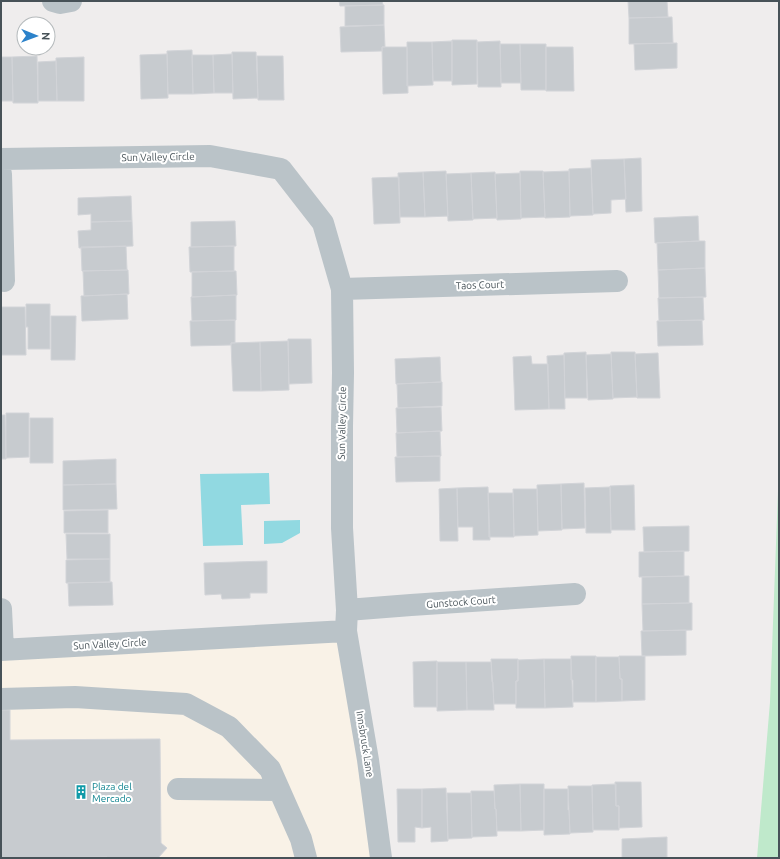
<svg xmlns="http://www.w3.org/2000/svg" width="780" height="859" font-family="Ubuntu,sans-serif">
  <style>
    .commercial { fill: #f9f2e7 }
    .green { fill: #bfe9cb }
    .water { fill: #91d9e1 }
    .building { fill: #c7cbcf; stroke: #d2d4d8 }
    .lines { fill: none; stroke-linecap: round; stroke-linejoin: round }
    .minor { stroke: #bac3c8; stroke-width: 22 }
    .labels { text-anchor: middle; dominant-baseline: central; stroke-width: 4; stroke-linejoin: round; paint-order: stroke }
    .street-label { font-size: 10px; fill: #475258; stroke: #fff }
    .culture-label { font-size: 10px; fill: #0d838f; stroke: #fff; text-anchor: start }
  </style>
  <rect width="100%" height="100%" fill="#efeded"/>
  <path class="commercial" d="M 346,631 L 381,858 L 1,858 L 1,650 Z"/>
  <path class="green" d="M 779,465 L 779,858 L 757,858 L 770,702 Z"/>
  <path class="water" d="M 269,473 L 270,504 L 241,505 L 243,545 L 203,546 L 200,474 Z
    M 300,520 L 300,533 L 282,543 L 264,544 L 264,521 Z"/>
  <path class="building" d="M 339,1 L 382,1 L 383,5 L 340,6 Z
    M 628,1 L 667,1 L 668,17 L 629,18 Z
    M 383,5 L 384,5 L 384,25 L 345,26 L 345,6 Z
    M 672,17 L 673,43 L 629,44 L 629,18 Z
    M 384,25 L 385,47 L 382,47 L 382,51 L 341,52 L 340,27 Z
    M 452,40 L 477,40 L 477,84 L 452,85 Z
    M 452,41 L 452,81 L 433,81 L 432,42 Z
    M 500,41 L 501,87 L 478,87 L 477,42 Z
    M 407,42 L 432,42 L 433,85 L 407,86 Z
    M 677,43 L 677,68 L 635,70 L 634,44 Z
    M 500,44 L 520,44 L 521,83 L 501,83 Z
    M 520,44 L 546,44 L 546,90 L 521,90 Z
    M 382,47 L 407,47 L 408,93 L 383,94 Z
    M 546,47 L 573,47 L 574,91 L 546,91 Z
    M 192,50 L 193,94 L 168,94 L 167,51 Z
    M 232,52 L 256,52 L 258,98 L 233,99 Z
    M 167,54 L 168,98 L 141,99 L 140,55 Z
    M 232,54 L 233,93 L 214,93 L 213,55 Z
    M 192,55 L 213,55 L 214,93 L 193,94 Z
    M 37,56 L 38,103 L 13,103 L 12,57 Z
    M 257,56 L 283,56 L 284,100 L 258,100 Z
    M 1,57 L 12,57 L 13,101 L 1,101 Z
    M 84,57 L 84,101 L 57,101 L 56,58 Z
    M 56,61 L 57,101 L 38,101 L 38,62 Z
    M 641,158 L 642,211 L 626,212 L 624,159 Z
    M 624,159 L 626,199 L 611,200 L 611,213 L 593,214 L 591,160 Z
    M 591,168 L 593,215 L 570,216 L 569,169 Z
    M 446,171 L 448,216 L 425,217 L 423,172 Z
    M 520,171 L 543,171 L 545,217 L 521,218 Z
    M 569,171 L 570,217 L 545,218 L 543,172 Z
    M 423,172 L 425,217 L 400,217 L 398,173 Z
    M 495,172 L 497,218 L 473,219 L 471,173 Z
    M 471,173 L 473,220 L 448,221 L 446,174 Z
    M 520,173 L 521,219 L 497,220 L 495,174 Z
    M 399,177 L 400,223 L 374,224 L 372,178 Z
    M 131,196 L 132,221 L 91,222 L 91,214 L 78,215 L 78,198 Z
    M 698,216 L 699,241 L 655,243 L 654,218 Z
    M 132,221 L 133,246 L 79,248 L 78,231 L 91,230 L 91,222 Z
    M 235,221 L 236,246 L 191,247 L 191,222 Z
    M 699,241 L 705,241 L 705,268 L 658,270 L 657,243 Z
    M 126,246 L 127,270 L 82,271 L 81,247 Z
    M 234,246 L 234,271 L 190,272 L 189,247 Z
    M 705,268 L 706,297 L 659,298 L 658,270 Z
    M 128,270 L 129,294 L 84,296 L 83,271 Z
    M 234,271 L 236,271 L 237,295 L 192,297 L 192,272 Z
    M 127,294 L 128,319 L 82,321 L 81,296 Z
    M 236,295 L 236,320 L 192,321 L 191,297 Z
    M 703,297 L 704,320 L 659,321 L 658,298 Z
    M 26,304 L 50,304 L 50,349 L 28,349 L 28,327 L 26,327 Z
    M 1,307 L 25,307 L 26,355 L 1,355 Z
    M 51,316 L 76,316 L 75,360 L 51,360 Z
    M 235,320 L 235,343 L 231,343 L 231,345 L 191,346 L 190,321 Z
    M 702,320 L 703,345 L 658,346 L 657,321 Z
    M 288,339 L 311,339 L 312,383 L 289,384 Z
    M 288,341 L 289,390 L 261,391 L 260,342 Z
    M 260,342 L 261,391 L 233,391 L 231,343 Z
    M 586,352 L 587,398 L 565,398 L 564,353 Z
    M 611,352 L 635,352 L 637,397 L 613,398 Z
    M 658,353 L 660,398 L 637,398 L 635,354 Z
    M 611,354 L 613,399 L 588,400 L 586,355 Z
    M 564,355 L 565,409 L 549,409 L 547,356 Z
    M 531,356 L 532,364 L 548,364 L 549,409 L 515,410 L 513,357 Z
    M 440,357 L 441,382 L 396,384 L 395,359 Z
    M 441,382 L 442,382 L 442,406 L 398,408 L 397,384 Z
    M 441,407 L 442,431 L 397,433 L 396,408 Z
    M 6,413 L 29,413 L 29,457 L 6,458 Z
    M 1,415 L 5,415 L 6,459 L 1,459 Z
    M 30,418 L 53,418 L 53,463 L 30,463 Z
    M 440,431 L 441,456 L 397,457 L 396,433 Z
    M 440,456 L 440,481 L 396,482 L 395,457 Z
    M 116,459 L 116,484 L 63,485 L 63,461 Z
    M 584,483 L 585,528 L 562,529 L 561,484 Z
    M 116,484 L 117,509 L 63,510 L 63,485 Z
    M 561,484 L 562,530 L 538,531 L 537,485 Z
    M 634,485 L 635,530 L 611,530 L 610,486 Z
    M 488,487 L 490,540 L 473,540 L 473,527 L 458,527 L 457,488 Z
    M 610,487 L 611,533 L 586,533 L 585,488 Z
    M 457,488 L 458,541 L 440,541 L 439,489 Z
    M 513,489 L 537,489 L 538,535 L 514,536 Z
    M 488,493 L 513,493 L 514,537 L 489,537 Z
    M 108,510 L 108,533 L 64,533 L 64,511 Z
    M 689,526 L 689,551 L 644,552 L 643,527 Z
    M 66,534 L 110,534 L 110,559 L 67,559 Z
    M 684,551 L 684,576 L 639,577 L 639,552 Z
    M 110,559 L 110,582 L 66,583 L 66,560 Z
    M 267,561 L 267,593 L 250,593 L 250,598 L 222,599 L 221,594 L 205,595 L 204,563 Z
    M 684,576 L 689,576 L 689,603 L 642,604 L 642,577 Z
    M 112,582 L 113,605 L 69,606 L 68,583 Z
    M 689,603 L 692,603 L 692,630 L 643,631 L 642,604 Z
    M 686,630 L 686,655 L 642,656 L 641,631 Z
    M 571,656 L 596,656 L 596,702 L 573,702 L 573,680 L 571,680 Z
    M 619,656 L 645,656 L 645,700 L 622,701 L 622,679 L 620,679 Z
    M 596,657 L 619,657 L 620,679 L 622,679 L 622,701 L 596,702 Z
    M 491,659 L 518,659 L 518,681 L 516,681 L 516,704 L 494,704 Z
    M 544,659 L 545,708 L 516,708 L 516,681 L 518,681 L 518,660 Z
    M 544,659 L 571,659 L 573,707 L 545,708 Z
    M 437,661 L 437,707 L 414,707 L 413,662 Z
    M 437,662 L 466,662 L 467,710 L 437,711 Z
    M 466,662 L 491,662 L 492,682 L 493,682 L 494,710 L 467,710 Z
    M 1,710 L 10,710 L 10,740 L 160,739 L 161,843 L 167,848 L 158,858 L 107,858 L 107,857 L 1,858 Z
    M 615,782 L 641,782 L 642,827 L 619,828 L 619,806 L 616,806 Z
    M 520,784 L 544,784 L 544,830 L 521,831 Z
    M 520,784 L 521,831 L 497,831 L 496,809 L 495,809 L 494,785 Z
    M 616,784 L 616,806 L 619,806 L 619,830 L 593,830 L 592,785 Z
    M 568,786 L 592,786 L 593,832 L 570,833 Z
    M 446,788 L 448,841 L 431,842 L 431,827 L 422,828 L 422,789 Z
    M 397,789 L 422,789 L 422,828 L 415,827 L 415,842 L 398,842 Z
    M 544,789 L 568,789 L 568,810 L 569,810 L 570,834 L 544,835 Z
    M 471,791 L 494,791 L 495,809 L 496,809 L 497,836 L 472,837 Z
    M 447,793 L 471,793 L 472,838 L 448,839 Z
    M 667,837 L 667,858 L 622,858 L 622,839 Z"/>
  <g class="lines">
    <path class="minor" d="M 53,1 L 60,3 L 71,1
      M 1,159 L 210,156 L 281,169 L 323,223 L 342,289 L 343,373 L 342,426 L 342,528 L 347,610 L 346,631 L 368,760 L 381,858
      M 1,174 L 4,281
      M 342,289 L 617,281
      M 1,609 L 3,650
      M 347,610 L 411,605 L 575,594
      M 1,650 L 346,631
      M 1,699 L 75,697 L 186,704 L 229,727 L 270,769 L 301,839 L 306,858
      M 178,789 L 279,790"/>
  </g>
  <defs>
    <symbol id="building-bare" viewBox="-9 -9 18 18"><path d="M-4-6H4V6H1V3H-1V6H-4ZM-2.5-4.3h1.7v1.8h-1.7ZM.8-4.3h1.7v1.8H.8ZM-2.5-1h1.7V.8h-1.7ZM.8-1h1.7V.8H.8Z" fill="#0f9aa8" stroke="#fff" stroke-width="2.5" paint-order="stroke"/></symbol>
  </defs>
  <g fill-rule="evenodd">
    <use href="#building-bare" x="71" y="782" width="20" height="20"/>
  </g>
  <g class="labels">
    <g class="street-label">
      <text transform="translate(158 157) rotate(-1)">Sun Valley Circle</text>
      <text transform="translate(480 285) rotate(-2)">Taos Court</text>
      <text transform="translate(342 423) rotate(-89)">Sun Valley Circle</text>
      <text transform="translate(461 602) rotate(-4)">Gunstock Court</text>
      <text transform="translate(110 644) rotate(-3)">Sun Valley Circle</text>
      <text transform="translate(365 744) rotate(81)">Innsbruck Lane</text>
    </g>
    <g class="culture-label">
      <text x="92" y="786">Plaza del<tspan x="92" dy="12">Mercado</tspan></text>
    </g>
  </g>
  <rect width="780" height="859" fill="none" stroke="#475258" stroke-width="4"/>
  <g transform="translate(36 36) rotate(91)"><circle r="19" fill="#ffffff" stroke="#b5babc"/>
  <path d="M0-3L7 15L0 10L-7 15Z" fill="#2c82ca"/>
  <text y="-6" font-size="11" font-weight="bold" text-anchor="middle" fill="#475258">N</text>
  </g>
</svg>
